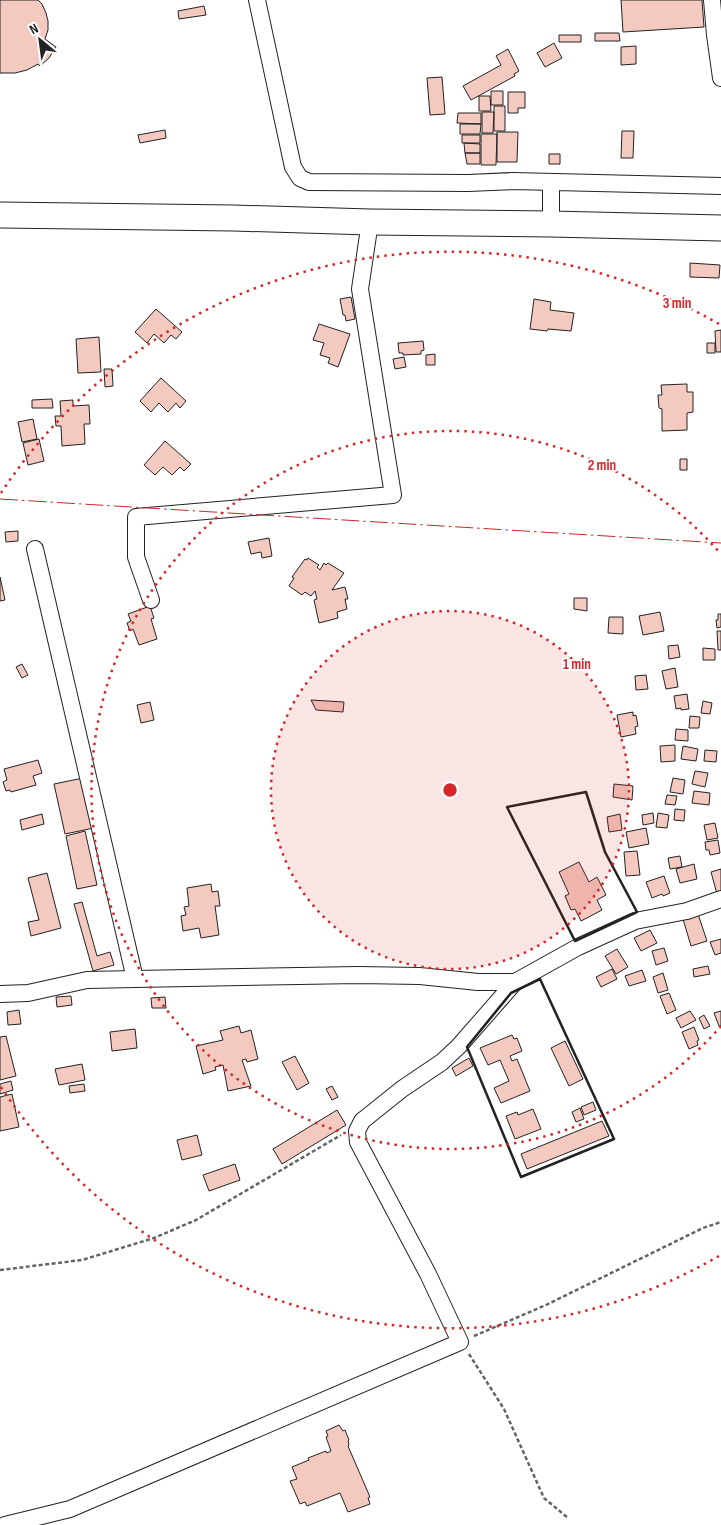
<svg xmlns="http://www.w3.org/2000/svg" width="721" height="1525" font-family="'Sofia Sans Condensed',sans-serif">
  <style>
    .building { fill: #f3c9c0; stroke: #222 }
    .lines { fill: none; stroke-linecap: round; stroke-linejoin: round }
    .minor-casing { stroke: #222; stroke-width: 18 }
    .highway-casing { stroke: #222; stroke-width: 27 }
    .path { stroke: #646464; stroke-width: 2.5; stroke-dasharray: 4 2.5; stroke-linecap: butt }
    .minor { stroke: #fff; stroke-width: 16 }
    .highway { stroke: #fff; stroke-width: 25 }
    .wall { stroke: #222; stroke-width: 2.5 }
    .power { stroke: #c62828; stroke-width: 1; stroke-dasharray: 18 4 2.5 4; stroke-linecap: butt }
    .ring { fill: none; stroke: #d62828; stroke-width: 2.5; stroke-dasharray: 2.5 5 }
    .centre { fill: #d62828; stroke: #fff; stroke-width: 2.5 }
    .ring-label { font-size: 15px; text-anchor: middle; font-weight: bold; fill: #d62828; stroke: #fff; stroke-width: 4; stroke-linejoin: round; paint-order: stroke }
  </style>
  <rect width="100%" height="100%" fill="#fff"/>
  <path class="building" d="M 0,0 L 38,0 L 42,4 L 46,13 L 48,21 L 48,30 L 45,39 L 56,47 L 49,58 L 40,66 L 38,64 L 27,70 L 15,73 L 0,73 Z
    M 621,0 L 702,0 L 704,27 L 623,32 Z
    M 204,6 L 206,15 L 179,19 L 178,11 Z
    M 595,33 L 619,33 L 620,41 L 595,41 Z
    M 559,35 L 581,35 L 581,42 L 559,42 Z
    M 554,43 L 562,58 L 545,67 L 537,53 Z
    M 636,46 L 636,64 L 621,65 L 621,47 Z
    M 508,49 L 519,71 L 514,74 L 515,76 L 471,100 L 463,86 L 501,65 L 496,56 Z
    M 442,77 L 445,114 L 430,115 L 427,78 Z
    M 491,91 L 503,91 L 503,105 L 491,105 Z
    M 508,92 L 525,92 L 525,108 L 518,108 L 518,113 L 508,113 Z
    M 479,96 L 490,96 L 491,111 L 479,111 Z
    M 494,106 L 505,106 L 505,131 L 494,131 Z
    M 482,112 L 494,112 L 493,133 L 482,133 Z
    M 458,113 L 481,113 L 481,124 L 457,123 Z
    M 460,124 L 481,124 L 480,134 L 460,134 Z
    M 165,130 L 166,138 L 140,143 L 138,135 Z
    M 622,131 L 634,131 L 633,158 L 621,158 Z
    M 497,132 L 518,132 L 517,162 L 497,162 Z
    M 481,134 L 497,134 L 496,165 L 481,165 Z
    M 462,135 L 480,135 L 480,143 L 462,143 Z
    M 464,143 L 480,144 L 480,153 L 465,153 Z
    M 465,153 L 480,153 L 480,164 L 467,164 Z
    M 549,154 L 560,154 L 560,164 L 549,164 Z
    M 690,263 L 720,265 L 719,278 L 690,277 Z
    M 351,297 L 355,319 L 346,321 L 345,315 L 343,315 L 340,299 Z
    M 534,299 L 551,302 L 550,310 L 574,313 L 571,331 L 548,329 L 547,331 L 530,329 Z
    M 156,309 L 182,332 L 176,339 L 171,335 L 164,343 L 154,334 L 147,343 L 135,332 Z
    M 319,324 L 350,334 L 338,367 L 328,363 L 330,358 L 320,355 L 324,343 L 313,340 Z
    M 721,330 L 721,352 L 716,352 L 715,331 Z
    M 99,337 L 101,372 L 78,373 L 76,339 Z
    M 423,341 L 424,350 L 421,351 L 421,354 L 403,355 L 403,353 L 399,353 L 398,343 Z
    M 707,343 L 715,343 L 715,353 L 707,353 Z
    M 435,354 L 435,365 L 426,365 L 426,355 Z
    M 404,357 L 406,367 L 395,369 L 393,359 Z
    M 104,369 L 112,369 L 113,386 L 105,387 Z
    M 161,378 L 186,401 L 180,408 L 176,403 L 168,412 L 159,403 L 151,412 L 140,401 Z
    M 687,384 L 687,392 L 693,392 L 693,412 L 687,413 L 687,430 L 662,431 L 662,409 L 659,408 L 658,395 L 662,395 L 661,385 Z
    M 52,399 L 53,408 L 32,408 L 32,400 Z
    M 73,400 L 73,406 L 89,405 L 90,424 L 84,424 L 85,444 L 62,446 L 61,426 L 56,426 L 55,416 L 61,416 L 60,401 Z
    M 33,419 L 37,439 L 22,442 L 18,422 Z
    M 39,439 L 44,461 L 28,465 L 23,443 Z
    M 165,441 L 191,464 L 184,471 L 180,467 L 172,475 L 163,467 L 155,475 L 144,465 Z
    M 680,459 L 687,459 L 687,470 L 680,470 Z
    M 18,531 L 18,541 L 6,542 L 5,532 Z
    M 269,538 L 272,556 L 262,558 L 261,552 L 251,554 L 248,542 Z
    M 308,558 L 319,565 L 317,567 L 320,570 L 324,563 L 326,565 L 328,563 L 344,573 L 332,590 L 345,587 L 348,599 L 345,599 L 347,609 L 337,612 L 338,618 L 319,623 L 314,600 L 317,599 L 315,591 L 311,596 L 305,592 L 302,595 L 289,586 L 294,578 L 292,577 L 305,559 L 307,560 Z
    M 0,577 L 5,600 L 0,601 Z
    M 574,598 L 587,598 L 587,611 L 574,609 Z
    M 150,606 L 154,618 L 151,619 L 157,639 L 139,645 L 133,629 L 130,631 L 127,623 L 131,621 L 128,614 Z
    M 660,612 L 664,631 L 643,635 L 639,616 Z
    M 718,614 L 721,614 L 721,627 L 717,628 L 716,620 L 718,620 Z
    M 609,617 L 623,617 L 623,634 L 608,633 Z
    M 717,631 L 721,631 L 721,650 L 718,650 Z
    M 678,645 L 680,657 L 669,659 L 668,646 Z
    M 703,648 L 715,649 L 715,660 L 703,660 Z
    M 22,664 L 28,675 L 22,678 L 16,667 Z
    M 675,668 L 678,687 L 666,689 L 662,671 Z
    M 646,675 L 648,689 L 636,690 L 635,676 Z
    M 687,694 L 689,709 L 681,710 L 681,708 L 676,709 L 674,696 Z
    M 311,700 L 344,702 L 343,712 L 316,710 Z
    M 703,701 L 712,703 L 710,714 L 701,713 Z
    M 150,702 L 154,720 L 141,723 L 137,705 Z
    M 633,712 L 633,716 L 636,715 L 638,726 L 635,727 L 636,734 L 621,737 L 617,715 Z
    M 690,716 L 700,717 L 699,728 L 689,728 Z
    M 676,729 L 688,730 L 688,741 L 675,740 Z
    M 675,745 L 675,761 L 661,762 L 660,746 Z
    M 683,746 L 698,749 L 696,761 L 681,759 Z
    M 705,750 L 717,751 L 716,762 L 704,761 Z
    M 38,760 L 42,773 L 33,776 L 36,785 L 11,792 L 10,790 L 6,791 L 3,782 L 7,780 L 4,769 Z
    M 695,771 L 708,773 L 705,787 L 692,784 Z
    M 83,778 L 94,828 L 65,834 L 54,784 Z
    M 673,778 L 685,780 L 683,794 L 670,792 Z
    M 614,784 L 633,786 L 632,800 L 613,797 Z
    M 694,791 L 710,793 L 709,805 L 692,803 Z
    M 667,795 L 677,796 L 675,805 L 665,804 Z
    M 675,809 L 685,810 L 684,821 L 674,820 Z
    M 653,813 L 654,823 L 643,825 L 642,815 Z
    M 658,813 L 669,815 L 667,828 L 656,827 Z
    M 42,814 L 44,824 L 22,830 L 20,820 Z
    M 620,814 L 622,830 L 609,832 L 607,817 Z
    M 715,823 L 718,838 L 707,840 L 704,825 Z
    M 646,828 L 649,844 L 629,848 L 626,832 Z
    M 85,831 L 97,885 L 77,889 L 66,836 Z
    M 718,840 L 720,853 L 710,855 L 709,850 L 706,850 L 705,842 Z
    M 637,851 L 640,875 L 626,876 L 624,852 Z
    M 680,856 L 682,867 L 670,869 L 668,858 Z
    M 579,862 L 589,882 L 597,877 L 606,895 L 597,900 L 602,910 L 581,921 L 575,909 L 571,910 L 565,896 L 569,894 L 559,872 Z
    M 694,864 L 697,879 L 680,883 L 676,869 Z
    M 721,869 L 721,892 L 717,894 L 711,872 Z
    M 47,873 L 61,928 L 31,936 L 28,922 L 39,920 L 28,878 Z
    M 664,876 L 670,893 L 663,896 L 662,894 L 652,898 L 646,882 Z
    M 211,884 L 212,892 L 218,891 L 220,906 L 215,906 L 219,935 L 201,938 L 199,928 L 183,931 L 181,916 L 186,915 L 184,907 L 189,906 L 187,888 Z
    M 82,902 L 97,956 L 110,952 L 114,965 L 93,971 L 74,904 Z
    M 698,914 L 707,941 L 691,946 L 683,919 Z
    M 650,930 L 657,943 L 641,951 L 634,938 Z
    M 721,939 L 721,953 L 715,955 L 710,942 Z
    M 664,948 L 668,961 L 656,965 L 652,951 Z
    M 617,949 L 628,967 L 616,974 L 605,956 Z
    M 708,966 L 710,974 L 694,977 L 693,969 Z
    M 612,969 L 617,979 L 601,987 L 596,977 Z
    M 642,970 L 646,981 L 629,986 L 625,976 Z
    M 663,973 L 668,990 L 658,993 L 653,977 Z
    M 669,993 L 676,1010 L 667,1014 L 660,996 Z
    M 71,996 L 72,1005 L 57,1007 L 56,997 Z
    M 165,997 L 166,1008 L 152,1008 L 151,998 Z
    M 19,1010 L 21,1024 L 8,1025 L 7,1012 Z
    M 690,1011 L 696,1020 L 681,1028 L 676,1018 Z
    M 721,1011 L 721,1026 L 719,1026 L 714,1013 Z
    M 704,1015 L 710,1026 L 704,1029 L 699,1018 Z
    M 239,1026 L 241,1033 L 251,1030 L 258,1059 L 247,1062 L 246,1059 L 242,1060 L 251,1086 L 228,1091 L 223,1065 L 215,1067 L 216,1070 L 203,1074 L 196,1046 L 223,1040 L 220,1031 Z
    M 694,1027 L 699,1040 L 697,1041 L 698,1045 L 689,1049 L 682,1032 Z
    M 135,1029 L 137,1048 L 112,1051 L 110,1032 Z
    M 512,1035 L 514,1039 L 517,1038 L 522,1051 L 510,1056 L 512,1061 L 517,1059 L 530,1091 L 501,1103 L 494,1088 L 509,1081 L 500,1060 L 488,1065 L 480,1048 Z
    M 6,1036 L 16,1076 L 0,1080 L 0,1037 Z
    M 565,1041 L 583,1079 L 569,1086 L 551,1048 Z
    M 295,1056 L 309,1083 L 297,1090 L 282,1062 Z
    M 469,1058 L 473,1066 L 456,1076 L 452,1068 Z
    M 82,1064 L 85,1080 L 59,1085 L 55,1069 Z
    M 11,1081 L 13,1090 L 0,1094 L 0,1084 Z
    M 84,1084 L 85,1091 L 70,1093 L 69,1086 Z
    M 332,1086 L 338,1097 L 332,1100 L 326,1089 Z
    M 12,1094 L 19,1127 L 0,1131 L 0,1097 Z
    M 593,1102 L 596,1110 L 584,1115 L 581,1107 Z
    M 580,1108 L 584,1119 L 576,1122 L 572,1112 Z
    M 533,1109 L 541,1129 L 515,1139 L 506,1116 L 517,1112 L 518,1115 Z
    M 337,1110 L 346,1125 L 282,1164 L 273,1149 Z
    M 602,1121 L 609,1136 L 527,1169 L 521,1154 Z
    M 197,1135 L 202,1155 L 182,1160 L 177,1140 Z
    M 235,1164 L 240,1180 L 209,1191 L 203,1175 Z
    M 339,1425 L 343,1431 L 345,1430 L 349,1440 L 348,1441 L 349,1445 L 348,1446 L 370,1497 L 368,1498 L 370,1504 L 348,1512 L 340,1493 L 307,1506 L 305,1502 L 300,1504 L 290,1481 L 297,1479 L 292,1467 L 309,1460 L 308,1458 L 326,1451 L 327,1453 L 331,1451 L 326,1437 L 328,1436 L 326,1431 Z"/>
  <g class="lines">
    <defs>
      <path id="minor" d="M 257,0 L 293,167 L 300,178 L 309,182 L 468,183 L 513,181 L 721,186
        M 712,0 L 715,35 L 721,78
        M 551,224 L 551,182
        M 35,549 L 135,979
        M 151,600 L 136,557 L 136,517 L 393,495 L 360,289 L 370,222
        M 0,994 L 28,993 L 87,980 L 135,979 L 358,975 L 420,976 L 478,982 L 515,982
        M 5,1525 L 70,1509 L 460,1342 L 428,1274 L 358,1142 L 357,1131 L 362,1121 L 402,1089 L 442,1062 L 459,1046 L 515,982 L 578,947 L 635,921 L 687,911 L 721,899"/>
      <path id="highway" d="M 0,215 L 233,218 L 370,222 L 551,224 L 721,228"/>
    </defs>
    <use href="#minor" class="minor-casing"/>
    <use href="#highway" class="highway-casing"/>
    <path class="path" d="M 0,1270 L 82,1260 L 154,1238 L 196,1220 L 341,1135
      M 474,1336 L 546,1305 L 703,1228 L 721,1222
      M 469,1354 L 504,1409 L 544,1498 L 568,1518"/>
    <use href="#minor" class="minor"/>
    <use href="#highway" class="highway"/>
    <path class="wall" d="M 586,792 L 605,852 L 637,912 L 575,941 L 507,807 Z
      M 540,979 L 614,1139 L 521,1177 L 467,1047 L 511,993 Z"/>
    <path class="power" d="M 0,499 L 721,543"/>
  </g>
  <circle cx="450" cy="790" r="179" fill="#d62828" fill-opacity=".12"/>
  <g class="ring">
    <circle cx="450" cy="790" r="179"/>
    <path d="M721 1026A359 359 0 1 1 721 554"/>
    <path d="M719 1256A538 538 0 0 1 1 1087M1 493A538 538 0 0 1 719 324"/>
  </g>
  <circle cx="450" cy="790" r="8" class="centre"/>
  <g class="ring-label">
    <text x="677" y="308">3 min</text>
    <text x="602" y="470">2 min</text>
    <text x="577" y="669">1 min</text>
  </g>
  <g transform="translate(40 40) rotate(331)" stroke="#ffffff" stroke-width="4" paint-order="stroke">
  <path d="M0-4L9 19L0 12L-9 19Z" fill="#222222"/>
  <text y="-8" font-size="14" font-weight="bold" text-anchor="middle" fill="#222222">N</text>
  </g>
</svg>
